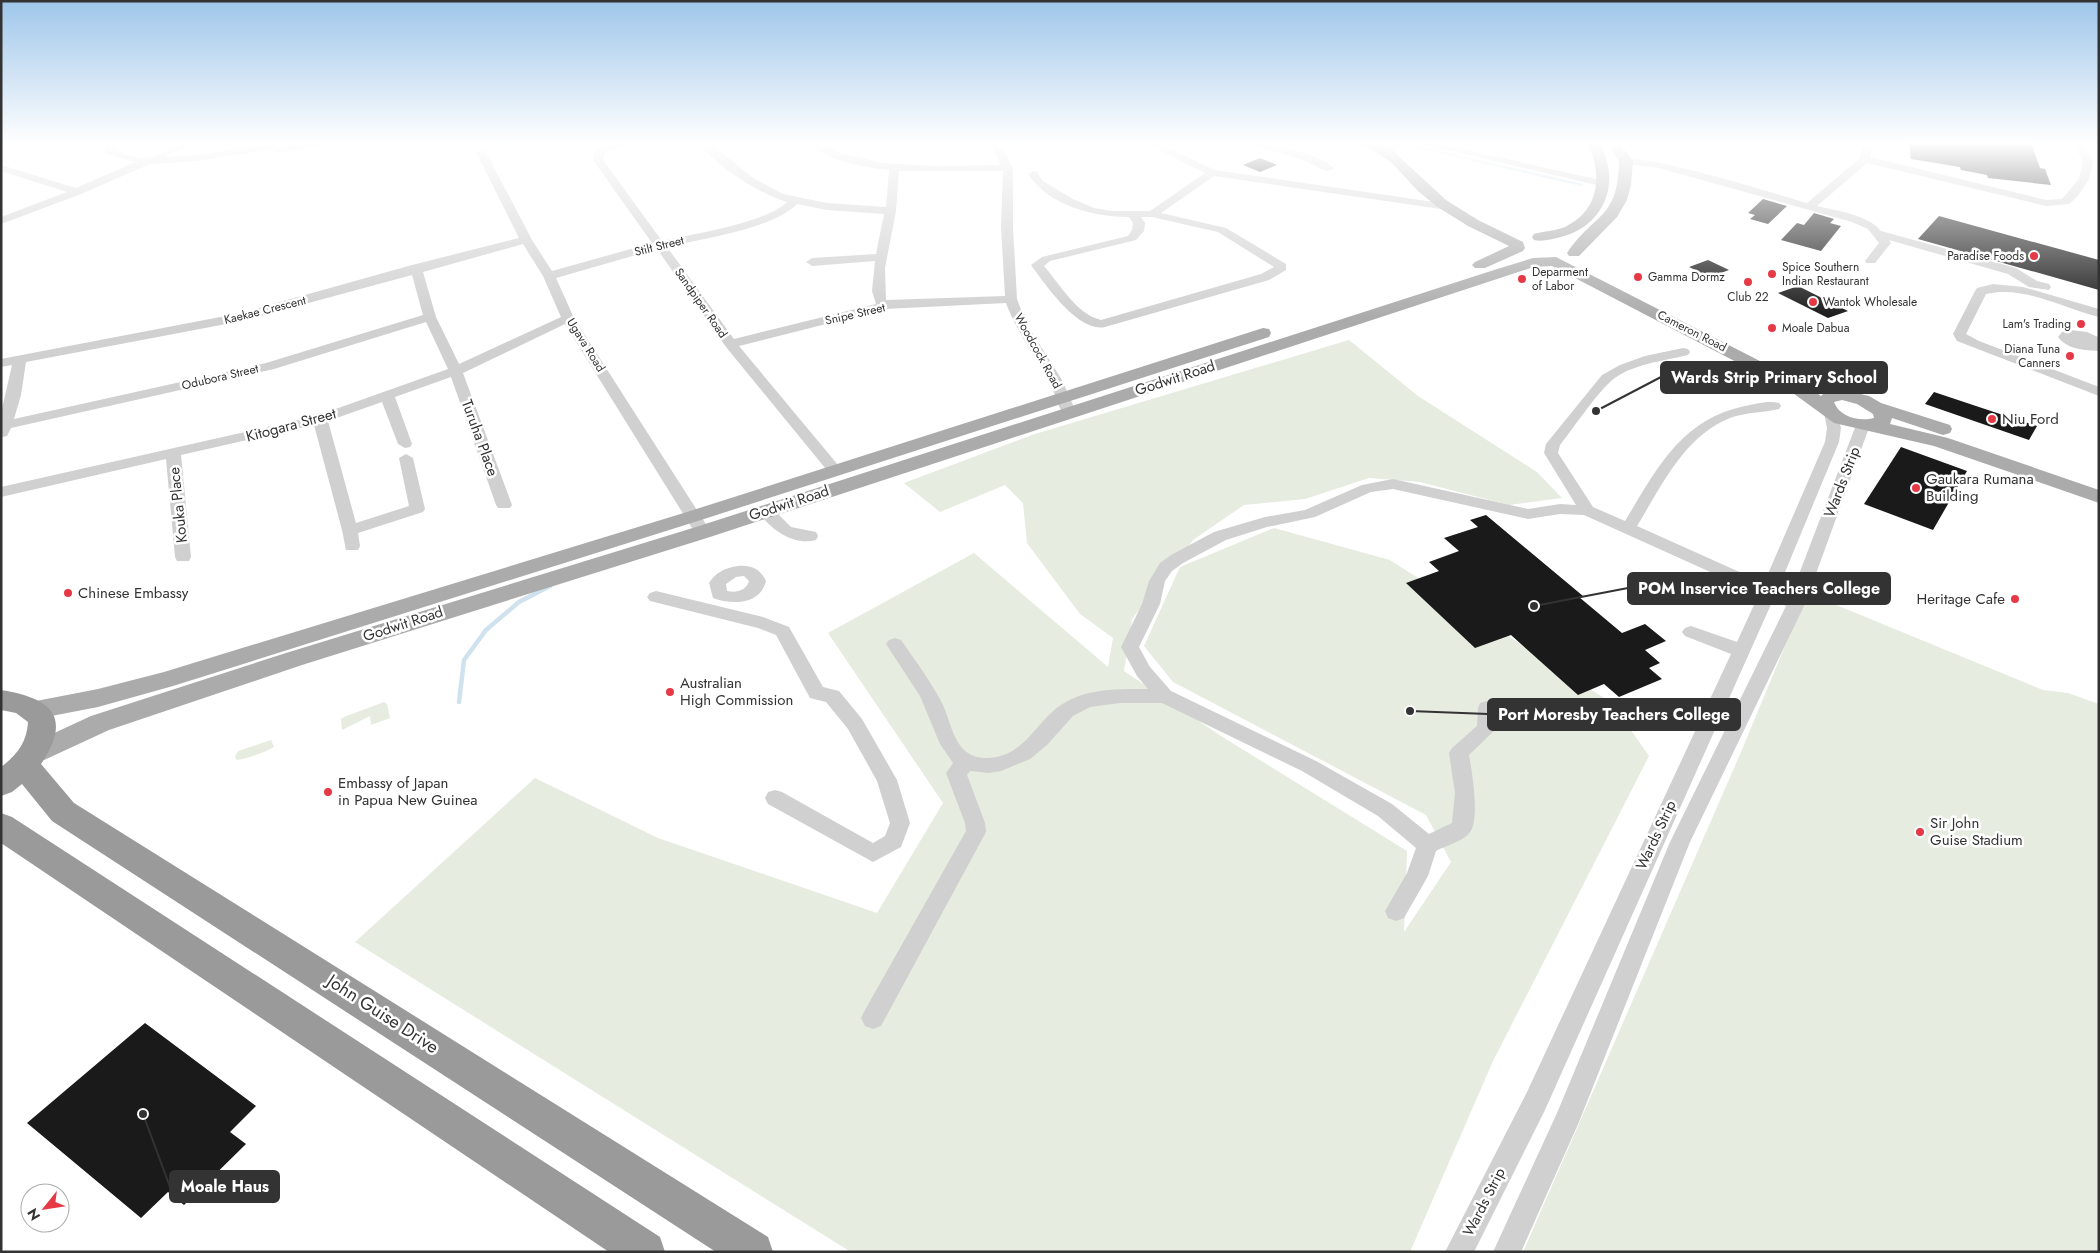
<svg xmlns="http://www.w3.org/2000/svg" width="2100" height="1253" font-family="Jost,sans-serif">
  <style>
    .green { fill: #e6ecdf }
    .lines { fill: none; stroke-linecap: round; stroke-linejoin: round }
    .stream-far1 { stroke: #cfe2ee; stroke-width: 2.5 }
    .stream { stroke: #cfe2ee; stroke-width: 4.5 }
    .building { fill: #1a1a1a }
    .minor { fill: #d0d0d0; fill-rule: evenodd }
    .major { fill: #ababab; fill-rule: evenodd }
    .highway { fill: #9a9a9a; fill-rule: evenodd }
    .poi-dot { fill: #e63946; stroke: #fff; stroke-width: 2 }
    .labels { text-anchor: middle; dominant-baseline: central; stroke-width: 5; stroke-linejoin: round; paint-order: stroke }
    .far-street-label { font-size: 12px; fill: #333; stroke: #fff }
    .far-poi-label { font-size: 12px; fill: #333; stroke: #fff; text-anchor: start }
    .street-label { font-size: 15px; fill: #333; stroke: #fff }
    .poi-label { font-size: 15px; fill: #333; stroke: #fff; text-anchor: start }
    .near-street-label { font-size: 18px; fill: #333; stroke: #fff }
    .leader { fill: none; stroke: #333; stroke-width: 2 }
    .callout-dot { fill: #333; stroke: #fff; stroke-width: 2 }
    .callout { fill: #333; stroke: #333; stroke-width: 2 }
    .callout-label { font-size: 16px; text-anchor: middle; font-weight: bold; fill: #fff }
  </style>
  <rect width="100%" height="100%" fill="#fff"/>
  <path class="green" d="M 1349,340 L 1418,396 L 1537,472 L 1562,498 L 1509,505 L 1420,482 L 1369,478 L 1305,499 L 1244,505 L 1193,540 L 1132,619 L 1124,671 L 1221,736 L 1407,851 L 1404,932 L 1451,862 L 1426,815 L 1173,682 L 1144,646 L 1180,567 L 1274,528 L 1390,560 L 1612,703 L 1649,756 L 1493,1061 L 1410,1252 L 851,1252 L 355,942 L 535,778 L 658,838 L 877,913 L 943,803 L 828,633 L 974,553 L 1108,667 L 1113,638 L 1080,614 L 1027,543 L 1023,503 L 1005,485 L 940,512 L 904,483 L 1035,434 Z
    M 1807,593 L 2043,690 L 2068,693 L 2099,704 L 2099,1252 L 1523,1252 L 1741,752 Z
    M 384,702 L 387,704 L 390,718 L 371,725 L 370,716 L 342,730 L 341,719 L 344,717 Z
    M 271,740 L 274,747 C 263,753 249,758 237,760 L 235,757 L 238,751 Z"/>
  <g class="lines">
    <path class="stream-far1" d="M 1405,144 L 1582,185"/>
    <path class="stream" d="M 459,702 L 464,660 L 486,630 L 519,602 L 550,586"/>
  </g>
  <path class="building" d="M 1909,143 L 2031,143 L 2040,168 L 2045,169 L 2051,185 L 1988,178 L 1987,175 L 1961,170 L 1960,167 L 1911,159 Z
    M 1260,158 L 1277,165 L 1260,172 L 1243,165 Z
    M 1763,199 L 1787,206 L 1768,224 L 1750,219 L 1755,215 L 1748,213 Z
    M 1814,213 L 1834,219 L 1830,223 L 1841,226 L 1821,251 L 1781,240 L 1797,223 L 1804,225 Z
    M 1939,216 L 2099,260 L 2099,290 L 1918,239 Z
    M 1708,260 L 1729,270 L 1710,277 L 1689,267 Z
    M 1798,286 L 1848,311 L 1828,318 L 1778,293 Z
    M 1934,392 L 1994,412 L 2037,426 L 2029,440 L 1925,404 Z
    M 1901,447 L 1967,471 L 1933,530 L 1864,504 Z
    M 1486,515 L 1583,596 L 1579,597 L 1622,633 L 1645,624 L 1666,641 L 1645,650 L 1660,663 L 1649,668 L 1662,679 L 1619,697 L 1604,684 L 1578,695 L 1511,635 L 1475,648 L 1406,583 L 1439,571 L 1429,562 L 1459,551 L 1444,538 L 1478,527 L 1470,520 Z
    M 145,1023 L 256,1106 L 230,1132 L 246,1144 L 184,1205 L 168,1192 L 141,1218 L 27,1123 Z"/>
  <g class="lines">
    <path class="minor" d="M 104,143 L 114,143 L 115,150 C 124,154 137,159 147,158 C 164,155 175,142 193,143 L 164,157 L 197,155 L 274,143 L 326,143 L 321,146 L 278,153 L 274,152 L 274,149 L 197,161 L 150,164 L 81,194 L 1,224 L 1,217 L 67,192 L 1,171 L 1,165 L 76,188 L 135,162 L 106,154 Z
      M 615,143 L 631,143 L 605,152 L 603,160 L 662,241 C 693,234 766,223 787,202 C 758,193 717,167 699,143 L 710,143 L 753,178 L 783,194 L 827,203 L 886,207 L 889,170 C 867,168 824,160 809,143 L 821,143 L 838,152 L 882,163 L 934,166 L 1001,165 L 990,143 L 1000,143 L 1013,168 L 1013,227 L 1017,299 L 1026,323 L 1062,380 L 1076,412 L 1069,416 C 1060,414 1058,403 1055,395 C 1041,363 1018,336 1006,303 L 885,309 L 739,346 L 843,471 L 840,474 L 830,474 L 726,347 L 657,249 L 556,278 L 574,318 L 711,532 L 709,536 L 697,536 L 565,324 L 463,373 L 512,505 L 510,508 L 498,508 L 496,505 L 451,377 L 395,397 L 412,444 L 410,447 L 405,448 L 398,444 L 382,402 L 328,421 L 356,523 L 409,506 L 399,458 L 406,454 L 413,458 L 425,509 L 423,512 L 358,533 L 360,546 L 358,550 L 346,550 L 342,530 L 314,425 L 181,455 L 191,557 L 189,561 L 177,561 L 175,557 L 166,459 L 1,497 L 1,487 L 316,416 L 448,369 L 426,322 L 274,369 L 11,428 L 7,436 L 2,437 L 1,413 L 12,365 L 1,367 L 1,359 L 241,313 L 412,265 L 519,238 L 476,152 L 481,149 L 486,152 L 532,240 L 552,271 L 652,243 L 593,160 L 596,148 ZM 899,171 L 1003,171 L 1001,227 L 1005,296 L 886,300 L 885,268 L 896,211 ZM 797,204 L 827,210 L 884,214 L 876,254 L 812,258 L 806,262 L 812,266 L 875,261 L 872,291 L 876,304 L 734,339 L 667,247 C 700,239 773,229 797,204 ZM 523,244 L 543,276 L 561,317 L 459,364 L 436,317 L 423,272 ZM 412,275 L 423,315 L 266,363 L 14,419 L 21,395 L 26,362 L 242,321 Z
      M 1145,143 L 1157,143 L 1215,170 L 1448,204 L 1453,207 L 1448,210 L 1214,176 L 1161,213 L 1226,228 L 1286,264 L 1286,270 L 1269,280 L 1105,327 C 1078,333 1045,284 1031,265 L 1042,257 L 1128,236 L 1132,230 L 1133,223 L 1129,217 C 1094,217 1049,206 1028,174 L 1033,171 L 1037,172 L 1043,181 L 1073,199 L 1094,208 L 1111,211 L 1150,211 L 1205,173 ZM 1141,217 L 1152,217 L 1218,232 L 1274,267 L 1261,274 L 1101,320 C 1076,314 1060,284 1044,266 L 1050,261 L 1136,240 L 1144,231 L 1145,223 Z
      M 1249,143 C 1269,142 1321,154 1335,169 L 1326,171 L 1305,161 Z
      M 1392,143 L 1404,143 L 1390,153 L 1382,153 L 1382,149 Z
      M 1418,143 L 1435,143 L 1605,181 L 1610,184 L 1605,187 Z
      M 1863,143 L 1873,143 L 1870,157 L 2046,200 L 2062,199 L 2079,179 L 2083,162 L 2074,143 L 2084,143 L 2093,162 L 2089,179 L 2078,196 L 2069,204 L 2046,206 L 1867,163 L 1817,206 C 1837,211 1867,214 1881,231 L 2016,268 L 2037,281 L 2049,284 L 2051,287 L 2049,290 L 2029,287 L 2008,274 L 1889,240 L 1891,243 L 1875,263 L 1867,263 L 1865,261 L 1879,243 L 1868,229 L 1852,222 L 1659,168 L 1626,164 L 1621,161 C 1634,149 1782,196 1807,203 L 1860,158 Z
      M 1993,284 L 2023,287 L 2099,309 L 2099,317 C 2063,308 2024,285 1986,294 L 1966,334 L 1979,341 L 2099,387 L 2099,396 L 1957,341 L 1953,334 L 1975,291 L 1977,288 Z
      M 2070,330 L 2087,332 L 2098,337 L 2099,351 C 2084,350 2068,350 2058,337 L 2062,332 Z
      M 1683,348 L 1688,349 L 1690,352 L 1688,355 C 1663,361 1631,364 1611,381 C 1594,397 1575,426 1560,445 L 1558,453 L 1593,507 L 1625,521 C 1656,470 1681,419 1745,406 C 1755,404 1768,400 1779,403 L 1781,406 L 1779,409 C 1763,413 1746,412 1730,418 C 1684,436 1661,487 1637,526 L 1764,583 L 1825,442 L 1827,428 L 1824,413 L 1831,409 L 1836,410 L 1841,428 L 1839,442 L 1778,589 L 1791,595 L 1856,425 L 1863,421 L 1870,425 L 1805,604 L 1690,842 L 1579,1122 L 1521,1252 L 1493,1252 L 1557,1113 L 1670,842 L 1786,606 L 1773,600 L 1545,1110 L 1474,1252 L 1445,1252 L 1527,1092 L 1731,654 L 1685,636 L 1682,632 L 1685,628 L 1691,626 L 1737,642 L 1759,594 L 1584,515 L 1560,514 L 1528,519 L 1393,489 L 1371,492 L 1315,517 L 1267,527 L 1226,540 L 1183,563 L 1172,571 L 1165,581 L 1160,604 L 1139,647 L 1150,667 L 1171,691 L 1316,761 L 1392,804 L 1429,834 L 1452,823 L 1455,793 L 1449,753 L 1452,748 L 1477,726 L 1478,708 L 1480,703 L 1487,701 L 1494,703 L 1496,708 L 1496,729 L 1469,755 C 1472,772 1480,819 1470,832 C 1464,841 1445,846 1436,851 L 1428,876 L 1404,918 L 1396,921 L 1388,918 L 1385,911 L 1407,873 L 1416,848 L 1378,816 L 1302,771 L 1162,703 L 1120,703 L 1090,707 L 1073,716 L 1047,745 L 1030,759 L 1001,771 L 989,773 L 970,771 L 967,775 L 985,823 L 986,832 L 881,1026 L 873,1029 L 865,1026 L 861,1018 L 865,1010 L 966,831 L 965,823 L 946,773 L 953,763 L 940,744 L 920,696 L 886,644 L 889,640 L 895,638 L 901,640 C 915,660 929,679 941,701 C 949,716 951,736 963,749 C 970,756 978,758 987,758 C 1027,757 1036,718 1066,702 C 1090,688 1121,689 1148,689 L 1137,676 L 1121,647 L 1142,604 L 1149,581 L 1160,563 L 1171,555 L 1214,532 L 1265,517 L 1305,510 L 1362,485 L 1393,479 L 1528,509 L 1560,504 L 1576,505 L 1544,453 L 1546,444 L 1602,375 L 1620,365 L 1645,356 Z
      M 766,506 L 772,508 L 791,527 L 816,532 L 818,536 L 816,540 C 793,546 770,529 758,511 Z
      M 738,566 C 752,565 760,569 766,581 C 760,605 732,605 713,598 L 709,583 C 716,572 725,568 738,566 ZM 744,576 L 749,581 C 746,591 736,593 727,591 L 726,584 L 736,577 Z
      M 656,591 L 763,617 L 789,627 L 823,687 L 839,691 L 862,719 L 897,780 L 910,823 L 901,847 L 873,862 L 768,804 L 765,798 L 768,792 L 775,790 L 782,792 L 873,843 L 885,836 L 890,823 L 877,781 L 848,729 L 826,702 L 810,698 L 776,635 L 758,628 L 650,601 L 647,597 L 650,593 Z"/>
    <path class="major" d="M 1360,143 L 1377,143 L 1392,150 L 1446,200 L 1478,220 L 1523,242 L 1525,248 L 1523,251 L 1485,268 L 1475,268 L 1472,265 L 1475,262 L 1509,246 L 1468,226 L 1436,206 L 1417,190 L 1391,162 Z
      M 1587,143 L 1599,143 C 1622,181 1605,226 1561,237 C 1552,239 1542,242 1534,240 L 1532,237 L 1534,234 C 1544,231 1555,231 1565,227 C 1600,210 1603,174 1587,143 Z
      M 1607,143 L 1619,143 L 1633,161 L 1631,185 L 1627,200 L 1617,217 L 1579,256 L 1569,256 L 1567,253 C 1594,213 1618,220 1619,161 Z
      M 1556,257 L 1795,379 L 1803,375 L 1809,376 L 1848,391 L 1869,396 L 1881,403 L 1950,425 L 1952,429 L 1950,433 L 1943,435 L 1892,418 L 1890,424 L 1948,438 L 2099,490 L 2099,503 L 1934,446 L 1834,423 L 1786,388 L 1552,266 L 1534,267 L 710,537 L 302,665 L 109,730 L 42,761 L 33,764 L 24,761 L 20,754 L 24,747 L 91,716 L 286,653 L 696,527 L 1494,270 L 1533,258 ZM 1811,389 L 1823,394 L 1821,396 ZM 1842,400 L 1857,404 L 1873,414 L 1874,418 C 1860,422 1839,417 1834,402 Z
      M 1263,328 L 1269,329 L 1271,333 L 1269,337 L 701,520 L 173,686 L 98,707 L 36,719 L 27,716 L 24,710 L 27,704 L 36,701 L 98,689 L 164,672 L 687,512 Z"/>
    <path class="highway" d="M 1,690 C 51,698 73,716 41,764 L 74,803 L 768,1237 L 773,1252 L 716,1252 L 52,821 L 22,784 L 12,792 L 1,796 L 1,767 C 17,755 27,742 28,722 L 16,713 L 1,710 Z
      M 1,813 L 12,817 L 660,1237 L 665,1252 L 609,1252 L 1,843 Z"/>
  </g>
  <linearGradient id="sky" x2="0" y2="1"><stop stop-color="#9ec6ea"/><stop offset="0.45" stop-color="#fff"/><stop offset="1" stop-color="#fff" stop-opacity="0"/></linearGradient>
  <rect width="2100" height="318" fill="url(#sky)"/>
  <g class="poi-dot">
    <circle cx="2034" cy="256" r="5"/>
    <circle cx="1772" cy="274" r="5"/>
    <circle cx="1638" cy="277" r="5"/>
    <circle cx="1522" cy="279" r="5"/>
    <circle cx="1748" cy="282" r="5"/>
    <circle cx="1813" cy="302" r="5"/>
    <circle cx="2081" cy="324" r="5"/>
    <circle cx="1772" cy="328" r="5"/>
    <circle cx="2070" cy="356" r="5"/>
    <circle cx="1992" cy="419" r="5"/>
    <circle cx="1916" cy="488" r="5"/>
    <circle cx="68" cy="593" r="5"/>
    <circle cx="2015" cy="599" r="5"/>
    <circle cx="670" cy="692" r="5"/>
    <circle cx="328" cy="792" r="5"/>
    <circle cx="1920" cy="832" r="5"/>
  </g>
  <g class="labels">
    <g class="far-street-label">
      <text transform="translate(659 246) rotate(-14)">Stilt Street</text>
      <text transform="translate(701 303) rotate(55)">Sandpiper Road</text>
      <text transform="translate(265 310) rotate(-14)">Kaekae Crescent</text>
      <text transform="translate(855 314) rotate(-13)">Snipe Street</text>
      <text transform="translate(1692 331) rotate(27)">Cameron Road</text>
      <text transform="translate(586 345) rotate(58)">Ugava Road</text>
      <text transform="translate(1038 351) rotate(61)">Woodcock Road</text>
      <text transform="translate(220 377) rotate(-13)">Odubora Street</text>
    </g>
    <g class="far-poi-label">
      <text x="2024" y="256" text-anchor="end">Paradise Foods</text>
      <text x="1782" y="267">Spice Southern<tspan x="1782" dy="14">Indian Restaurant</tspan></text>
      <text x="1532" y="272">Deparment<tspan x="1532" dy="14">of Labor</tspan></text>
      <text x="1648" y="277">Gamma Dormz</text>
      <text x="1748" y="297" text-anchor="middle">Club 22</text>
      <text x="1823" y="302">Wantok Wholesale</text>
      <text x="2071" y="324" text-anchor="end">Lam's Trading</text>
      <text x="1782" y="328">Moale Dabua</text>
      <text x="2060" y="349" text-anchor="end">Diana Tuna<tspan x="2060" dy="14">Canners</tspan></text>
    </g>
    <g class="street-label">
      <text transform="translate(1175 378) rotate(-18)">Godwit Road</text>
      <text transform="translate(291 425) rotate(-15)">Kitogara Street</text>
      <text transform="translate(480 438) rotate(70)">Turuha Place</text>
      <text transform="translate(1842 482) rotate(-69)">Wards Strip</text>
      <text transform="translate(789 503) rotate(-18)">Godwit Road</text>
      <text transform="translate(178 505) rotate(-96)">Kouka Place</text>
      <text transform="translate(403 624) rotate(-18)">Godwit Road</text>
      <text transform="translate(1656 835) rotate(-65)">Wards Strip</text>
      <text transform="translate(1484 1202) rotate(-63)">Wards Strip</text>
    </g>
    <g class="poi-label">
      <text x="2002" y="419">Niu Ford</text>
      <text x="1926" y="479">Gaukara Rumana<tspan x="1926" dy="17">Building</tspan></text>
      <text x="78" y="593">Chinese Embassy</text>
      <text x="2005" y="599" text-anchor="end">Heritage Cafe</text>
      <text x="680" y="683">Australian<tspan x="680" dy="17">High Commission</tspan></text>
      <text x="338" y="783">Embassy of Japan<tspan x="338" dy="17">in Papua New Guinea</tspan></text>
      <text x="1930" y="823">Sir John<tspan x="1930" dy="17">Guise Stadium</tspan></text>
    </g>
    <g class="near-street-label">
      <text transform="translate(383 1014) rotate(33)">John Guise Drive</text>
    </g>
  </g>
  <path class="leader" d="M1596 411L1661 377M1534 606L1628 588M1410 711L1488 714M143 1114L170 1187"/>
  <g class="callout-dot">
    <circle cx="1596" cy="411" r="5"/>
    <circle cx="1534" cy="606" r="5"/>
    <circle cx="1410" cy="711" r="5"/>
    <circle cx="143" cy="1114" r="5"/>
  </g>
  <g class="callout">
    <rect x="1661" y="362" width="226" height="31" rx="5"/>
    <rect x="1628" y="573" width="262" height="31" rx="5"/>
    <rect x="1488" y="699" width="252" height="31" rx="5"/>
    <rect x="170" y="1171" width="109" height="31" rx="5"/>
  </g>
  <g class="callout-label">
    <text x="1774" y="383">Wards Strip Primary School</text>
    <text x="1759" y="594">POM Inservice Teachers College</text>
    <text x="1614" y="720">Port Moresby Teachers College</text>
    <text x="225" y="1192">Moale Haus</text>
  </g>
  <rect width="2100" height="1253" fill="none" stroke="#333333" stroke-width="5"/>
  <g transform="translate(45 1208) rotate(240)"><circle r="24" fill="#ffffff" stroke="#adadad"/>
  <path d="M0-4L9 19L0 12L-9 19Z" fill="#e63946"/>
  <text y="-8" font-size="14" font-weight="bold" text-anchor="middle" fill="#333333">N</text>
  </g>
</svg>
